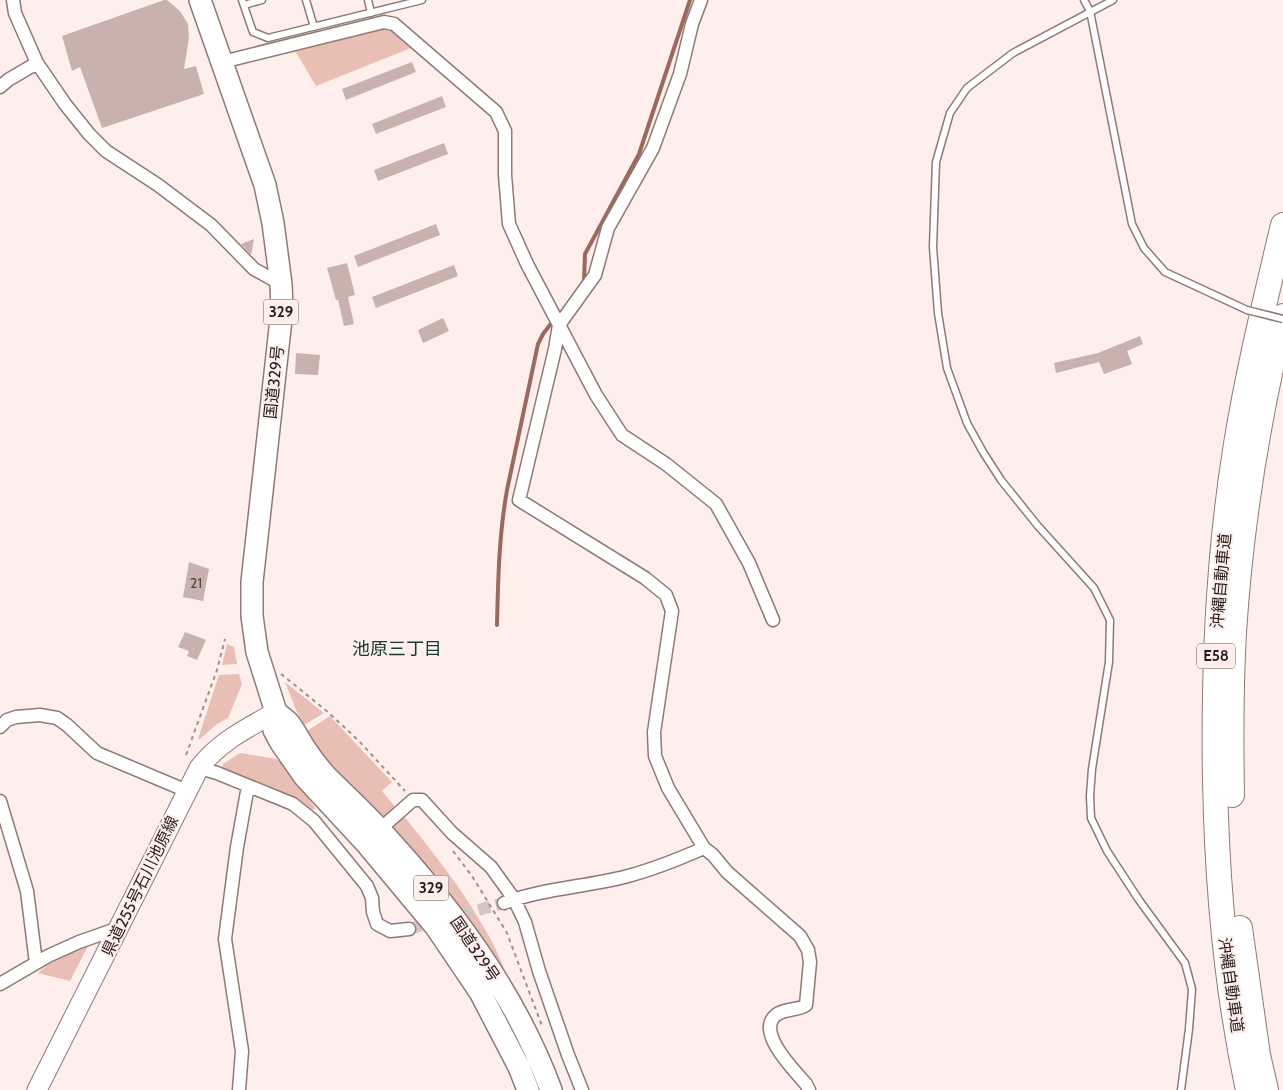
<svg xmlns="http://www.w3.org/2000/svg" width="1283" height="1090" font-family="Cabin,'Noto Sans JP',sans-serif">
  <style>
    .green { fill: #e8beb5 }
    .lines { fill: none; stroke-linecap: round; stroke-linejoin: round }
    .stream { stroke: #9a6960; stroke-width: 4 }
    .building { fill: #c9b2ad }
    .minor-tunnel { stroke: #d3c5c2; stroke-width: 12; stroke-dasharray: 12 6; stroke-linecap: butt }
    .service-casing { stroke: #8e7975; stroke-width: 9 }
    .minor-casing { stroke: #8e7975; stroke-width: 15 }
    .secondary-casing { stroke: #8e7975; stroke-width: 21 }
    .trunk-casing { stroke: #8e7975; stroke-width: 24 }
    .motorway-casing { stroke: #8e7975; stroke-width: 26 }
    .path { stroke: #9d918e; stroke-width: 2; stroke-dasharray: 4 4; stroke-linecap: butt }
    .service { stroke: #fff; stroke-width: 6 }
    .minor { stroke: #fff; stroke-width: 12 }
    .secondary { stroke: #fff; stroke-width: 19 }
    .trunk { stroke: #fff; stroke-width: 21 }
    .motorway { stroke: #fff; stroke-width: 24 }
    .service-bridge-casing { stroke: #8e7975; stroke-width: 9; stroke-linecap: butt }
    .service-bridge { stroke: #fff; stroke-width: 6 }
    .labels { text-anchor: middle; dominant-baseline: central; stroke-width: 4.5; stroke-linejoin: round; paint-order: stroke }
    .number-label { font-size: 14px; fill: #4f4240 }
    .shield { fill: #feefec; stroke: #675c5a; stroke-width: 1 }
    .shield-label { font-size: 15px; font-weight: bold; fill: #261d1b }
    .street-label { font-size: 16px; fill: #261d1b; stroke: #feefec }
    .neighbourhood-label { font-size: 18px; fill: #173833; stroke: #feefec }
  </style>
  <rect width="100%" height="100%" fill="#feefec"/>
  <path class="green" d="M 383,28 L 391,29 L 411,48 L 316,86 L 294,49 Z
    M 227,644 L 234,647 L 237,664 L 222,665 Z
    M 239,674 L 242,684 L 228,718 L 217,724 L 200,739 L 198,739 L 219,675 Z
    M 285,682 L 324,713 L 304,725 L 297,712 Z
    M 330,716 L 392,782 L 382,791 L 397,809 L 383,821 L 337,773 L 304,733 Z
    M 240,753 L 276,759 L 283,763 L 316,809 L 311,810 L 294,797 L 222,769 L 223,764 Z
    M 403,815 C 433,852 463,890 486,931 C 498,951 506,973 514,994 C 495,963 477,930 454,901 C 434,875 410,851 388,827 Z
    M 88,946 L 70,981 L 38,973 C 52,961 69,947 88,946 Z"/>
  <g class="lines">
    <path class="stream" d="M 582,284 L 584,281 L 585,254 L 639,154 L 690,0
      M 497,625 C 498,580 499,535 507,490 L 538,344 L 543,334 L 553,321"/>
  </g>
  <path class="building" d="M 164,0 L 167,0 L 180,11 L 188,24 L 189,38 L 184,69 L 196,66 L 204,94 L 102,128 L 80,67 L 72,71 L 62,36 Z
    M 412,62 L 416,72 L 346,100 L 342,89 Z
    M 442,96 L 446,107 L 376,134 L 372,124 Z
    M 444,143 L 448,154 L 378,181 L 374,170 Z
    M 436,224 L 440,235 L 358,267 L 354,256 Z
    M 254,239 L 251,255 L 241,244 Z
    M 347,263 L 355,295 L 348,297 L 354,324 L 344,326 L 338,300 L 336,300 L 327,268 Z
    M 454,265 L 458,276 L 376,308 L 372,297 Z
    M 443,318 L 449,331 L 423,343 L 418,330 Z
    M 1140,336 L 1143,344 L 1127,351 L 1132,364 L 1104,374 L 1099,362 L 1056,373 L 1054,363 L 1098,353 Z
    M 296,353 L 320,355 L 318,375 L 295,374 Z
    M 189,562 L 209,569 L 203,601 L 183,597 Z
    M 185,632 L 206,640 L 197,660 L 187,656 L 189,651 L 178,647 Z"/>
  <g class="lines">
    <path class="minor-tunnel" d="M 409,929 L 504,903"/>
    <defs>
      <path id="service" d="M 242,0 L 253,32 L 268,38 L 422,0
        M 306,0 L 314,27
        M 368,0 L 371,13
        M 1084,0 L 1090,11 L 1132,224 L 1144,248 L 1165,272 L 1247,310
        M 1113,0 L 1013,53 L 967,88 L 950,113 L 936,162 L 933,247 L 938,313 L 947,368 L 967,423 L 983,452 L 1001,480 L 1038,526 L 1094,588 L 1110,620 L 1109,662 L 1092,769 L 1090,796 L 1091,818 L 1107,851 L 1139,900 L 1185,963 L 1192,989 L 1189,1029 L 1181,1090
        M 244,5 L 262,0"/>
      <path id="minor" d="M 13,0 L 15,13 L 37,63 L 65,104 L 89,134 L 106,151 L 158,185 L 211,225 L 254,269 L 281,284
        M 701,0 L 692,24 L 680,74 L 653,148 L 608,228 L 595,275 L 559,325 L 555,349 L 519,500 L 645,578 L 666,595 L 672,611 L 654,732 L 655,756 L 668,788 L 704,848 L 713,855 L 727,872 L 800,936 L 808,950 L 810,962 L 806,1005 C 797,1011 785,1008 776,1015 C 755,1032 795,1071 806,1084 L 809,1090
        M 222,62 L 384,22 L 394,24 L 496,112 L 505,131 L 505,175 L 509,224 L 527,264 L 596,395 L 622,435 L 666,464 L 716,504 L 749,563 L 773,620
        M 0,87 L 8,80 L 37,63
        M 0,727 L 7,720 L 16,717 L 40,715 L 57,718 L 67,725 L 97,753 L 187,791
        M 199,768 L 217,773 L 293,804 L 314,821 L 367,886 L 372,898 L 373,912 L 377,924 L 390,931 L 409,929
        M 0,801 L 27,891 L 36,963
        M 379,830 L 413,800 L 422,800 L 452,833 L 491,867 L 514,899 L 525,922 L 539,971 L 568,1055 L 582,1090
        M 504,903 C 544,888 587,887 628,876 C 654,869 679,859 704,848
        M 0,984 L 48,956 L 79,942 L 119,928
        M 239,1090 L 242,1051 L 225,939 L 237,847 L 248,786"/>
      <path id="secondary" d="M 37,1090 L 199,768 C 219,742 247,728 276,712"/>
      <path id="trunk" d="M 200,0 L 265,185 L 273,223 L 281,284 L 282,310 L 252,582 L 252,616 L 257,652 L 276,712 L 274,730 L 281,743 L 304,776 L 366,843 L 436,927 L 480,992 L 519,1067 L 528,1090
        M 276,712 C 279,715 284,718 288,722 C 294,729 299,739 304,747 C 311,758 319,768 327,777 C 345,795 364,812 381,831 C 451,907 515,992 551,1090"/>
      <path id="motorway" d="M 1232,795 C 1231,741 1231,686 1234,632 C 1241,526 1258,419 1283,316
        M 1240,928 L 1258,1055 L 1266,1090
        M 1248,1090 C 1226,989 1217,884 1215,781 C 1213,668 1218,555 1236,444 C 1248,370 1266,297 1283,225"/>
    </defs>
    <use href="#service" class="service-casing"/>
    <use href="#minor" class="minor-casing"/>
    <use href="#secondary" class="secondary-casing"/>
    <use href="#trunk" class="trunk-casing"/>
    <use href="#motorway" class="motorway-casing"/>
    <path class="path" d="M 281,674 L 328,712 L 359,741 L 405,791
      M 186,755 L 217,670 L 225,639
      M 453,851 L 472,876 L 507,933 L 542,1026"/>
    <use href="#service" class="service"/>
    <use href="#minor" class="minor"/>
    <use href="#secondary" class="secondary"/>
    <use href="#trunk" class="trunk"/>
    <use href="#motorway" class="motorway"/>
    <defs>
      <path id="service-bridge" d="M 1247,310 L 1283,319"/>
    </defs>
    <use href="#service-bridge" class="service-bridge-casing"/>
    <use href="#service-bridge" class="service-bridge"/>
  </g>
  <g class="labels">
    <g class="number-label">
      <text x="196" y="583">21</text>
    </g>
    <g class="shield">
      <rect x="263.5" y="299.5" width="35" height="25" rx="4"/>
      <rect x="1197" y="643.5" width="38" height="25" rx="4"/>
      <rect x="413.5" y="875.5" width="35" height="25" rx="4"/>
    </g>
    <g class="shield-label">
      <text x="281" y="312">329</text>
      <text x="1216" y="656">E58</text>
      <text x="431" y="888">329</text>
    </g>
    <g class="street-label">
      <text transform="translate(274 382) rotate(-84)">国道329号</text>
      <text transform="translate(1221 581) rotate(-85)">沖縄自動車道</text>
      <text transform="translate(140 886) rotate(-64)">県道255号石川池原線</text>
      <text transform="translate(475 949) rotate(56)">国道329号</text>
      <text transform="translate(1231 985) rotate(82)">沖縄自動車道</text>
    </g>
    <g class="neighbourhood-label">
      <text x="397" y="649">池原三丁目</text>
    </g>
  </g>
</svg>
